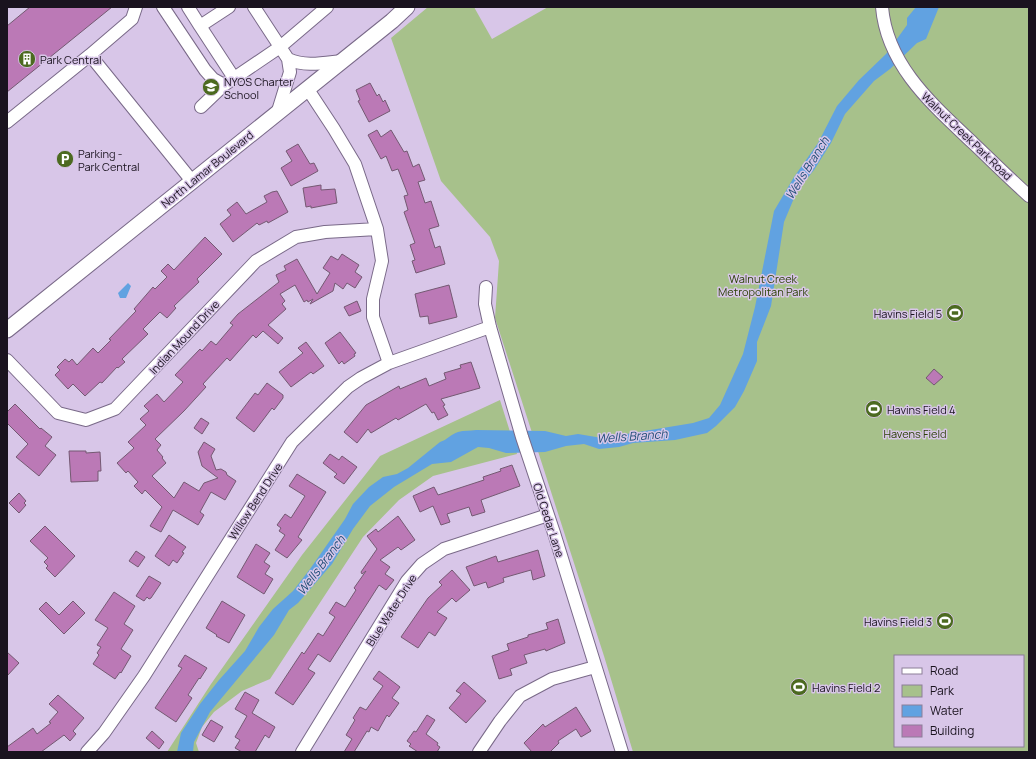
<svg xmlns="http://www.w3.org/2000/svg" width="1036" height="759" font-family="Manrope,sans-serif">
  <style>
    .green { fill: #a7c18b; fill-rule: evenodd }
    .water { fill: #61a2e1 }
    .building { fill: #bb79b6; stroke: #745972 }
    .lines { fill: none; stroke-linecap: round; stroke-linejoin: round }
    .minor-casing { stroke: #796988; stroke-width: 14 }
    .major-casing { stroke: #796988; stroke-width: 17 }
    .minor { stroke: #fff; stroke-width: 12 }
    .major { stroke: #fff; stroke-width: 15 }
    .labels { text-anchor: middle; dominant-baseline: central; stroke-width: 3; stroke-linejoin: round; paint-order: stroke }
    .poi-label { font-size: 11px; fill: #1a131f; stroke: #d8c6e8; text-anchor: start }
    .street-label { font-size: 11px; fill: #1a131f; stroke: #d8c6e8 }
    .park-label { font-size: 11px; fill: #2c4206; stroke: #d8c6e8 }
    .water-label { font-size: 12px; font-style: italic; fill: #1f4d77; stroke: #d8c6e8 }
  </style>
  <rect width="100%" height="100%" fill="#d8c6e8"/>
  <path class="green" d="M 428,7 L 474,7 L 492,39 L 548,7 L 1029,7 L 1029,752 L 633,752 L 604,656 L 495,318 L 499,261 L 490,237 L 441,181 L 391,38 ZM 895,656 L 1023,656 L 1023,746 L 895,746 Z
    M 500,400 L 517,454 L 433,476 L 399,500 L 363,537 L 270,679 L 242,691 L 214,712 L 202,727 L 196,743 L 199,752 L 167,752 L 211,684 L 302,555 L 380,456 Z"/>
  <path class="water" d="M 916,7 L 939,7 L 926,39 L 917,43 L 890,69 L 874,81 L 845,114 L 831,143 L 814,170 L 797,191 L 784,222 L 771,306 L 757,342 L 757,361 L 744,391 L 735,407 L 716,426 L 707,433 L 675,440 L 633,443 L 619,447 L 599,449 L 584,444 L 566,446 L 545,452 L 506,453 L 489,448 L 478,447 L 451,462 L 432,464 L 394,487 L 370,506 L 353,529 L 332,564 L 298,603 L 289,610 L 274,635 L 210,712 L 194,742 L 193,752 L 177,752 L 181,733 L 200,704 L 219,680 L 245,651 L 259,627 L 273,609 L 293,591 L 310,569 L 345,519 L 353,504 L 369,487 L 383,477 L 397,474 L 408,468 L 440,442 C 447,440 451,434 458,432 C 464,430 470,431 476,430 L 545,431 L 566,436 L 578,434 L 602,438 L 693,423 L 709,418 L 720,405 L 743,354 L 755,307 L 774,211 L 794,177 L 818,143 L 837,106 L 859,80 L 886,54 L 907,25 L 907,18 Z
    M 128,283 L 131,286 L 126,298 L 120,298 L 118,293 Z"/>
  <path class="building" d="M 30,7 L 112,7 L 7,92 L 7,26 Z
    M 370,83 L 377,96 L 379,94 L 383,102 L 385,100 L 390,111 L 369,122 L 358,101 L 360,100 L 356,90 Z
    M 377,130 L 381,137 L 391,130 L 404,152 L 407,151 L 413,167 L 419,164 L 425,180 L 418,182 L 425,203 L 431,201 L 439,226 L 429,229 L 435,248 L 440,246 L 445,264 L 416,273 L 412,261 L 415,260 L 410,245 L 415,243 L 404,212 L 408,210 L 404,196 L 408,195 L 398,169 L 392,171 L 386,156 L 381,159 L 368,135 Z
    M 298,144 L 310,164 L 314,163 L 318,171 L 291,186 L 281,168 L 292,161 L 286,151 Z
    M 321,185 L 321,190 L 335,189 L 337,203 L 311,208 L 311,206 L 306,207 L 303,188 Z
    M 277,191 L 288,212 L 268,223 L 267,221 L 259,225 L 257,223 L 233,242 L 220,224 L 231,215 L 227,210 L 237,202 L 246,214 L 267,202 L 264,196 L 272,192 Z
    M 205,237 L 222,254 L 197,279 L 199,282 L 174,306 L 176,308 L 167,318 L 160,312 L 143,329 L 148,334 L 122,359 L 125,362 L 118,368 L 117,367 L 102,383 L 100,382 L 85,396 L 73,384 L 68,389 L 55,375 L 60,370 L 57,367 L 65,359 L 69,362 L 72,359 L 77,365 L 93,348 L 98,353 L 111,340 L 109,339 L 136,311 L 134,309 L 153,287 L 155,289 L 167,277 L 161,271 L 168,264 L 174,270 Z
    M 342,254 L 359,265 L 355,272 L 362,277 L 355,288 L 347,283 L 343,289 L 335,283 L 333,291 L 310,304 L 313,299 L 308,302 L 307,300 L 304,302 L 295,285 L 280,294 L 285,301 L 282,304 L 286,309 L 268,325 L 283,338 L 278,344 L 263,331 L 256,338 L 253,335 L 230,361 L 227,358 L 203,384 L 206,387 L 184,411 L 155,439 L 161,445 L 157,450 L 163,457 L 162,458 L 166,463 L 152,476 L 174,498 L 184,482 L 199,491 L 204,483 L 218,478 L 202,466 L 198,452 L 204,442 L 215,449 L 211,456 L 216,470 L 221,469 L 226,472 L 227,475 L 236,481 L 225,500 L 211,492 L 200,512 L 204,515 L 198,525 L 173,510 L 161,532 L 150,526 L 162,507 L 145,490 L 142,494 L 134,486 L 138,482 L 128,471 L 126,473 L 117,463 L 134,448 L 128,442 L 146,425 L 140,419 L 149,411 L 144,406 L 157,394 L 164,402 L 183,382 L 175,375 L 200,349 L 202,351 L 211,341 L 216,345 L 233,325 L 230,323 L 238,314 L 279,282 L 276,275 L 286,270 L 284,266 L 297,259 L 317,294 L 330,273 L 323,268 L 331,256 L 338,260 Z
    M 449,285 L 457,317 L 429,324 L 428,316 L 420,317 L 415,294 Z
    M 357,301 L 361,311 L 349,316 L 344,307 Z
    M 340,332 L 356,353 L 354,354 L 355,356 L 344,364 L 342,361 L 339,364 L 325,343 Z
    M 306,342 L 324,366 L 313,374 L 311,372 L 291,387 L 279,372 L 303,353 L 298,348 Z
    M 471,362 L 480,388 L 441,399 L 445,405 L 443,406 L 448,415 L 438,420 L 434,412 L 432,413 L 426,404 L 398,420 L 396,418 L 371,433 L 368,429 L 357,443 L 344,432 L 366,405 L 399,386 L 400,389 L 426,378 L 429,386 L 446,379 L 444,373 L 461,368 L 460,365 Z
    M 934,369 L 943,377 L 934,385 L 926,378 Z
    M 267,383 L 283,395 L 283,398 L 274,410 L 272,408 L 254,432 L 236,418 L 255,393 L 258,395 Z
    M 15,404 L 40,429 L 41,428 L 52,437 L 45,446 L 56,455 L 39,476 L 16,457 L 28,444 L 7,423 L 7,412 Z
    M 201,418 L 209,423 L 202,434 L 194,428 Z
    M 69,451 L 86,451 L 86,453 L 100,452 L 101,471 L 98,471 L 98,481 L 71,482 Z
    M 330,454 L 339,460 L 342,456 L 357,467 L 344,484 L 334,477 L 337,474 L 323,463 Z
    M 512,465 L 520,486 L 481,500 L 485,512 L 472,516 L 469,507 L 447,514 L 450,522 L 441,525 L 433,506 L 420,512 L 413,496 L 434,487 L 438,495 L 484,480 L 483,477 L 501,471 L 500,469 Z
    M 297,474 L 326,492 L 298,537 L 302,540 L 287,558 L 275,550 L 285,535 L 279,531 L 281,528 L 277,525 L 285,514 L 291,518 L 305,496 L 289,486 Z
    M 19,493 L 26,501 L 24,503 L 26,505 L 19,513 L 9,503 Z
    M 398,516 L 415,540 L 401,550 L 398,547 L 380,560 L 390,567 L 385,574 L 394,580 L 386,590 L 379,585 L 330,662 L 318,654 L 308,669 L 315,673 L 293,705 L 275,693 L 302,652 L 304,654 L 318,633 L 323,636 L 335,617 L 329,613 L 336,602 L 345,607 L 356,590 L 354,588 L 366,571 L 362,574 L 361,572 L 377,549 L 367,536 L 376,529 L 378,532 Z
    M 45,526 L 75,556 L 55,577 L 46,568 L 48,566 L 44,562 L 48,558 L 30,541 Z
    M 169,535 L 186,547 L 182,552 L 184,553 L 177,563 L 173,560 L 169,566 L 155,556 Z
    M 256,544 L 270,553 L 264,562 L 270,566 L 265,574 L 273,579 L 264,594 L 237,577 Z
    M 538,550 L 545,576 L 533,580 L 531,570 L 503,578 L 504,582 L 488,588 L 486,582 L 474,586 L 466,567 L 496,556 L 498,562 Z
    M 136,551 L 145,557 L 138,567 L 129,561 Z
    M 452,570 L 470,590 L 456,602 L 452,598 L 437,612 L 447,618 L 435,636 L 429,632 L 418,648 L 401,637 L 428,598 L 442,585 L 439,582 Z
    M 149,576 L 161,583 L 151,598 L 149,599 L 147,597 L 144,601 L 136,596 Z
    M 114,592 L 135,606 L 124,624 L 133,630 L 121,649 L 131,656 L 121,673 L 120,672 L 115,679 L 93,664 L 99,655 L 97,653 L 101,647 L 97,645 L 108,628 L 95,620 Z
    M 73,601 L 85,613 L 64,634 L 39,609 L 46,602 L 59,615 Z
    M 222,601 L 245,615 L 229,643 L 216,636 L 217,635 L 206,628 Z
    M 558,619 L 565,643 L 546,651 L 545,649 L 524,655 L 527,663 L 510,669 L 512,675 L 499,679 L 492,656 L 509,650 L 507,644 L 528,637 L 528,635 L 548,629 L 546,623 Z
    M 7,652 L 19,663 L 7,676 Z
    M 185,655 L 207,668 L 200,679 L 199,678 L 188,695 L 192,698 L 176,722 L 155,708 L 182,668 L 178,666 Z
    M 379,671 L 400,687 L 392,698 L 399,703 L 389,717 L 387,715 L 378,731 L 371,727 L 369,732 L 367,731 L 354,752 L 344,752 L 352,739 L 346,735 L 355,720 L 353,718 L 360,707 L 366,710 L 383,686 L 373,679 Z
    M 464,682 L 486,701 L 466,723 L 449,708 L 461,694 L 456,691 Z
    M 245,692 L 259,700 L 252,713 L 275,727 L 269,738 L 265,735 L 255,752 L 242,752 L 235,748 L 240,740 L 235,737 L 247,716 L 235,709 Z
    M 58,695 L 84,718 L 73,731 L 76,734 L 70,741 L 64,735 L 41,752 L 7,752 L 7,747 L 33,728 L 37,734 L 51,723 L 49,722 L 58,712 L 49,704 Z
    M 576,707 L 591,731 L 581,737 L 576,729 L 558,741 L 559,743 L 550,752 L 532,752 L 524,743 L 543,724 L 545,727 Z
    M 427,715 L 435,720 L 426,734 L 438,743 L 437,745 L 440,747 L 437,752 L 418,752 L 409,746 L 411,744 L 407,741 L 414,731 L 416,732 Z
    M 211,720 L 223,727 L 214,742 L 202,735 Z
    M 152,731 L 164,742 L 159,749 L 146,738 Z"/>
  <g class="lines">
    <defs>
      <path id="minor" d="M 163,7 L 205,70 L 213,79 L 224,85
        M 188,7 L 200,26 L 229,7
        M 254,7 L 288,59 L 290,72 L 278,111
        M 882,7 C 887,66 933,105 973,143 C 992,161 1010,179 1029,196
        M 200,26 L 234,78
        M 90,55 L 132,19 L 136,7
        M 288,59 C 305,67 323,63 341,61
        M 307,88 L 334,129 L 355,164 L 377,229 L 382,261 L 373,299 L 373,317 L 389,363
        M 201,107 L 224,85 L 280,47 L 327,7
        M 7,122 L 90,55 L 192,181
        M 486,287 L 485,304 L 490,327 L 522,437 L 554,533 L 622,752
        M 7,360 L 58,413 L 86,420 L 115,409 L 256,261 L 296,237 L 325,232 L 377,229
        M 87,752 L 104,733 L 144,676 L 292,442 L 348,387 L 361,378 L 389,363 L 490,327
        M 302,752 L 407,581 L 422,564 L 444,549 L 548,515
        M 479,752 L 500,721 L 520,696 L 552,679 L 595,667"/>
      <path id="major" d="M 7,330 L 392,21 L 407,7"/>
    </defs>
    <use href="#minor" class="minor-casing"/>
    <use href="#major" class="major-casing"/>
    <use href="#minor" class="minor"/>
    <use href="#major" class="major"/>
  </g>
  <defs>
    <symbol id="building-disc" viewBox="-11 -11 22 22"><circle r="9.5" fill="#4c6a20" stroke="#d8c6e8"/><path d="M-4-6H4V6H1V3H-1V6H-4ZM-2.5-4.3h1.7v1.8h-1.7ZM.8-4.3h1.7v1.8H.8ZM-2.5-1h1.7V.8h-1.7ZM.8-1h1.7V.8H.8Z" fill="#fff"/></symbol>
    <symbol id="school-disc" viewBox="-11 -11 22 22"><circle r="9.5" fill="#4c6a20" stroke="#d8c6e8"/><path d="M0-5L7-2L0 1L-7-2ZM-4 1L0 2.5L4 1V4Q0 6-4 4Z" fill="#fff"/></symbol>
    <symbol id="parking-disc" viewBox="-11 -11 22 22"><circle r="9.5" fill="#4c6a20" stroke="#d8c6e8"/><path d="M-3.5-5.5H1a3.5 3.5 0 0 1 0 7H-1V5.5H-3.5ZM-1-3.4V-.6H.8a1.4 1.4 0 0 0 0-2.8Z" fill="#fff"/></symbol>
    <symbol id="stadium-disc" viewBox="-11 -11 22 22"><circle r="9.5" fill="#4c6a20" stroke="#d8c6e8"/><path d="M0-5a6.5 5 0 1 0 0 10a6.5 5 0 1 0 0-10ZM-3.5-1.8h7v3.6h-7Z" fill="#fff"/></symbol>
  </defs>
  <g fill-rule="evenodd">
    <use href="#building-disc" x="17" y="49" width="20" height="20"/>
    <use href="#school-disc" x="201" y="77" width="20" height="20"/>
    <use href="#parking-disc" x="55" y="149" width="20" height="20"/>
    <use href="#stadium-disc" x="945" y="303" width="20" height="20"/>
    <use href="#stadium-disc" x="864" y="399" width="20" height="20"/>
    <use href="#stadium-disc" x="935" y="611" width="20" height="20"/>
    <use href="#stadium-disc" x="789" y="677" width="20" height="20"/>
  </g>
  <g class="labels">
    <g class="poi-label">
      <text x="40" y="59">Park Central</text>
      <text x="224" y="81">NYOS Charter<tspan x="224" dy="13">School</tspan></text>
      <text x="78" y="153">Parking -<tspan x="78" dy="13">Park Central</tspan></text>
      <text x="942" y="313" text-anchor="end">Havins Field 5</text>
      <text x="887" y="409">Havins Field 4</text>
      <text x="932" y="621" text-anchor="end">Havins Field 3</text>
      <text x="812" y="687">Havins Field 2</text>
    </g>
    <g class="street-label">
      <text transform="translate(967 136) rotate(44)">Walnut Creek Park Road</text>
      <text transform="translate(207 169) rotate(-39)">North Lamar Boulevard</text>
      <text transform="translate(184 337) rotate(-47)">Indian Mound Drive</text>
      <text transform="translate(255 501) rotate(-57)">Willow Bend Drive</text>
      <text transform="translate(549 520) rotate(72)">Old Cedar Lane</text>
      <text transform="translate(391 610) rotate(-57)">Blue Water Drive</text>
    </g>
    <g class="park-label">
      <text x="763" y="278">Walnut Creek<tspan x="763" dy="13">Metropolitan Park</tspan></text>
      <text x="915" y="433">Havens Field</text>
    </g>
    <g class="water-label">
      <text transform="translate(807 168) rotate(-58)">Wells Branch</text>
      <text transform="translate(632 436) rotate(-4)">Wells Branch</text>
      <text transform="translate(321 565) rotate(-53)">Wells Branch</text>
    </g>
  </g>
  <rect width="1036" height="759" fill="none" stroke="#1a131f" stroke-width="16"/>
  <rect x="894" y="655" width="130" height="92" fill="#d8c6e8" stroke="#8c7e98"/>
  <rect x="902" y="668" width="20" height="6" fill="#ffffff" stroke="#8c7e98"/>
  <text x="930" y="675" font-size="12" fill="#1a131f">Road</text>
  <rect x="902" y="685" width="20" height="12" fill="#a7c18b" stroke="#8c7e98"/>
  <text x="930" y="695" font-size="12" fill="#1a131f">Park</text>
  <rect x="902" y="705" width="20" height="12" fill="#61a2e1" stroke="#8c7e98"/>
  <text x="930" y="715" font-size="12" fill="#1a131f">Water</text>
  <rect x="902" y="725" width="20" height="12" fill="#bb79b6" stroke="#8c7e98"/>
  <text x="930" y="735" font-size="12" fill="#1a131f">Building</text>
</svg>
